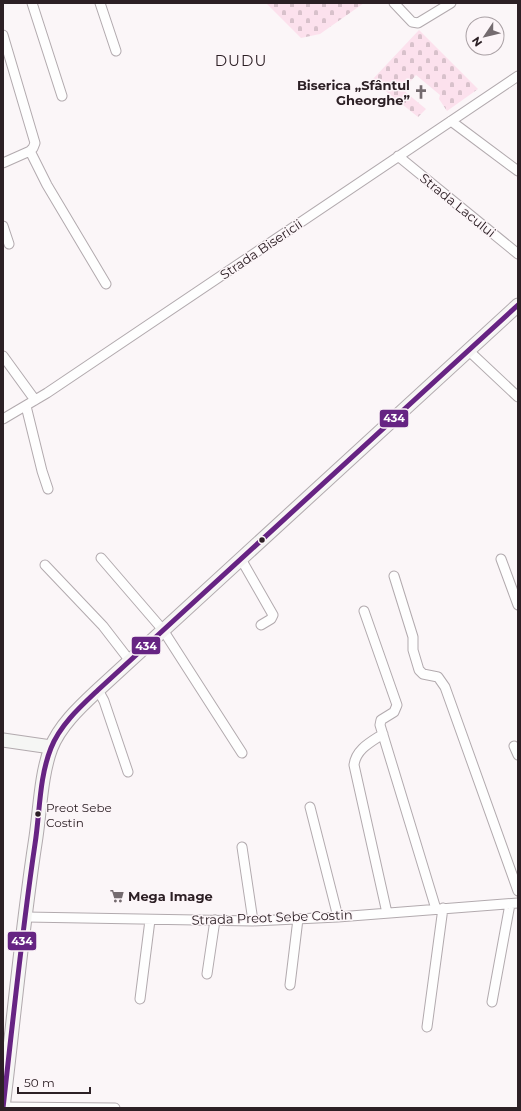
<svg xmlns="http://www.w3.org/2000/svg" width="521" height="1111" font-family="Montserrat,sans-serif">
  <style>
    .cemetery { fill: url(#cemetery-stones) }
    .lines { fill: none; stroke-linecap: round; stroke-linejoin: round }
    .street-casing { stroke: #b2aaae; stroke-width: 11 }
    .secondary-casing { stroke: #b2aaae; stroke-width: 15 }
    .street { stroke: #fefefe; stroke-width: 9 }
    .secondary { stroke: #f5f6f4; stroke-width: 13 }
    .bus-1-casing { stroke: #fcf5f8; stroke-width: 8 }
    .bus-1 { stroke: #662483; stroke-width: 5 }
    .bus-dot { fill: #2c2025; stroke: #fcf5f8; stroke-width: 1.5 }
    .labels { text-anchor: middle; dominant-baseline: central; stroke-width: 3; stroke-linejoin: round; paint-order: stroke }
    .bus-label { font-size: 12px; fill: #2c2025; stroke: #fcf5f8; text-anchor: start }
    .poi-label { font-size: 13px; font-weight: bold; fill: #2c2025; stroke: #fcf5f8; text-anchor: end }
    .street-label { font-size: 13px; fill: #2c2025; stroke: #fcf5f8 }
    .quarter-label { font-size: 15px; letter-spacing: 1px; fill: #2c2025; stroke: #fcf5f8 }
    .line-badge { stroke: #fcf5f8; stroke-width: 1.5 }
    .badge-label { font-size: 11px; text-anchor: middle; font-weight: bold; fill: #fff }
  </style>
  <defs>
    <pattern id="cemetery-stones" width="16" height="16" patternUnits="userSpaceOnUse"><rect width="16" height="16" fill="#fce1ed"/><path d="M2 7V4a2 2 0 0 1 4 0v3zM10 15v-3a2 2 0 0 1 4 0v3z" fill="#d8c1cb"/></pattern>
  </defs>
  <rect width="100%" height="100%" fill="#fbf6f8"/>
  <path class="cemetery" d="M 266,3 L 364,3 L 320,34 L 301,38 Z
    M 419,30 L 478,89 L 447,111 L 439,99 L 440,95 L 416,75 L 403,90 L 426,109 L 418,117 L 372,80 Z"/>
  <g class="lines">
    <defs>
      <path id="street" d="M 32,3 L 62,96
        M 100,3 L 116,51
        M 394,3 L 412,22 L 418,23 L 451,3
        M 3,35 L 35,143 L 33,148 L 30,151 L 3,163
        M 451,121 L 518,171
        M 30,151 L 47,185 L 106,284
        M 398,156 L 518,254
        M 3,226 L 9,244
        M 469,351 L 518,397
        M 3,356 L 35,400
        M 26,406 L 42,471 L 48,489
        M 3,419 L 47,393 L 518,76
        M 101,558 L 163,630 L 242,753
        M 241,559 L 273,615 L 271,619 L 261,625
        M 501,559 L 518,605
        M 45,565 L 103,626 L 130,661
        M 394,576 L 413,637 L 413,650 L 419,670 L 423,674 L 438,677 L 445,687 L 518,891
        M 364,611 L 397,705 L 394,712 L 381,720 L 380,725 L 436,909
        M 98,690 L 104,701 L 128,772
        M 383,734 C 371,742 356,749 354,765 L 387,913
        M 514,746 L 518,755
        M 310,807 L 338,917
        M 242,847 L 253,921
        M 26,917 L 253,921 L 338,917 L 518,903
        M 207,974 L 215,920
        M 290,985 L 298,919
        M 140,999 L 150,920
        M 492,1002 L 510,904
        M 427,1027 L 443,908
        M 3,1107 L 115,1108"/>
      <path id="secondary" d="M 3,740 L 51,747
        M 3,1108 C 14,1018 22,927 36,837 C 40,810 41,774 51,748 C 60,725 81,706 98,690 L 518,305"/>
    </defs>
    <use href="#street" class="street-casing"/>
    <use href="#secondary" class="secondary-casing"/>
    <use href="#street" class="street"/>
    <use href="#secondary" class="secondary"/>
    <defs>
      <path id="bus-1" d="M 3,1108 C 13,1020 22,931 35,844 C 40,812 39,778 51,748 C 60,725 80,707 98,690 L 518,305"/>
    </defs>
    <use href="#bus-1" class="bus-1-casing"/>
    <use href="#bus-1" class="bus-1"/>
  </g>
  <defs>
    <symbol id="church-bare" viewBox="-9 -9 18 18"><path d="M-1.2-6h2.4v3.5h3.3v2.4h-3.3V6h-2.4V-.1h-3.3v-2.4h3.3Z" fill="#746b6f" stroke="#fcf5f8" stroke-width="2.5" paint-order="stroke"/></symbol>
    <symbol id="supermarket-bare" viewBox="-9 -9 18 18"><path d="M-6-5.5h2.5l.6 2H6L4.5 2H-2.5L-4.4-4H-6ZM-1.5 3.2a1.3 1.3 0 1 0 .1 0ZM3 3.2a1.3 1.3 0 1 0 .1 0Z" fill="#746b6f" stroke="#fcf5f8" stroke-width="2.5" paint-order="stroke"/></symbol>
  </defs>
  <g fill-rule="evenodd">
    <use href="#church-bare" x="411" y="82" width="20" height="20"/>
    <use href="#supermarket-bare" x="107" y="886" width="20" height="20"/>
  </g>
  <g class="bus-dot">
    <circle cx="262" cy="540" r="3.5"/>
    <circle cx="38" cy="814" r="3.5"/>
  </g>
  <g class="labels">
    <g class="bus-label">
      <text x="46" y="807">Preot Sebe<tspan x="46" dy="15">Costin</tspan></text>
    </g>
    <g class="poi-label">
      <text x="410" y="85">Biserica „Sfântul<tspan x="410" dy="15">Gheorghe”</tspan></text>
      <text x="128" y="896" text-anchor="start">Mega Image</text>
    </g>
    <g class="street-label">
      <text transform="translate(458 205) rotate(39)">Strada Lacului</text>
      <text transform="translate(261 249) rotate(-34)">Strada Bisericii</text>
      <text transform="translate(272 917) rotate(-2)">Strada Preot Sebe Costin</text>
    </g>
    <g class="quarter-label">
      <text x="241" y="60">DUDU</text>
    </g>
  </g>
  <g class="line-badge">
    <rect x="379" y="409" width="30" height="19" rx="4" fill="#662483"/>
    <rect x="131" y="636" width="30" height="19" rx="4" fill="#662483"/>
    <rect x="7" y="931" width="30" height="20" rx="4" fill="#662483"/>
  </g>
  <g class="badge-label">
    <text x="394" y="422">434</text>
    <text x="146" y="650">434</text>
    <text x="22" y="945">434</text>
  </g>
  <rect width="521" height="1111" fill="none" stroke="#2c2025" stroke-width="8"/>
  <g transform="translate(485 36) rotate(235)"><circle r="19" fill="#fcf5f8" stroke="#a9a0a4"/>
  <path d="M0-3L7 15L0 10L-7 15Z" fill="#746b6f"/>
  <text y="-6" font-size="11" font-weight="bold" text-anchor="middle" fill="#2c2025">N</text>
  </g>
  <path d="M18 1087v6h72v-6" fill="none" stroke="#2c2025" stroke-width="2"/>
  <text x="24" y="1087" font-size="12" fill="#2c2025" stroke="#fcf5f8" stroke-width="3" paint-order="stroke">50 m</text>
</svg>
